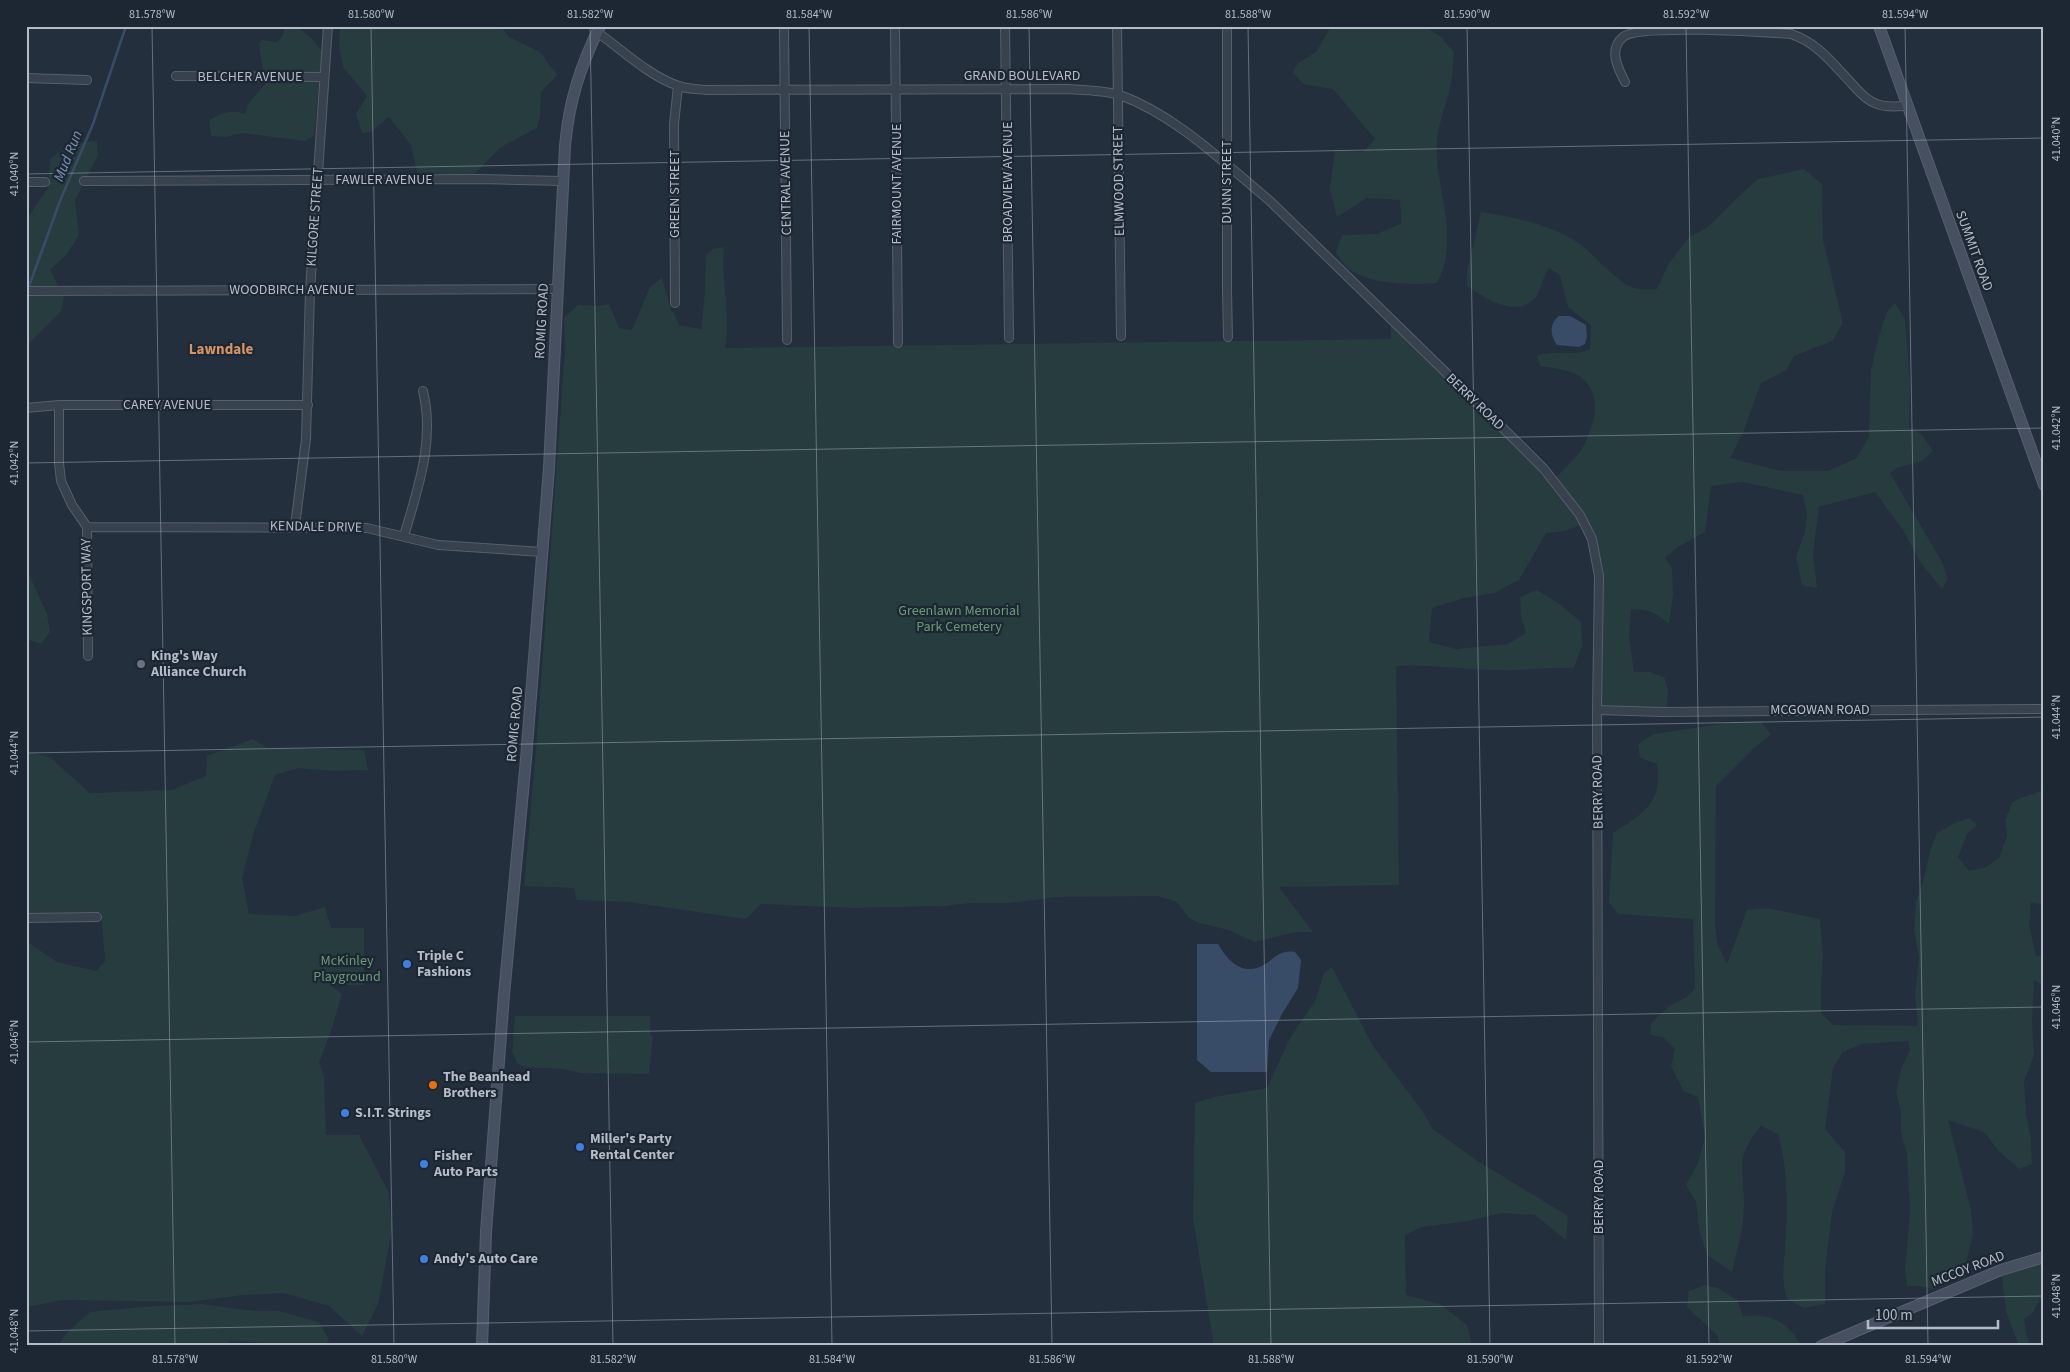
<svg xmlns="http://www.w3.org/2000/svg" width="2070" height="1372" font-family="'Source Sans 3',sans-serif">
  <style>
    .green { fill: #263c3f }
    .water { fill: #394c67 }
    .lines { fill: none; stroke-linecap: round; stroke-linejoin: round }
    .stream { stroke: #394c67; stroke-width: 2.5 }
    .street-casing { stroke: #565f6c; stroke-width: 10 }
    .secondary-casing { stroke: #565f6c; stroke-width: 12 }
    .street { stroke: #38414e; stroke-width: 8 }
    .secondary { stroke: #465061; stroke-width: 10 }
    .ticks { fill: none; stroke: #b4bcc9; stroke-width: 1; stroke-opacity: 0.45 }
    .worship-dot { fill: #6b7280; stroke: #1d2633; stroke-width: 2 }
    .shop-dot { fill: #3f7fe0; stroke: #1d2633; stroke-width: 2 }
    .food-dot { fill: #e8710a; stroke: #1d2633; stroke-width: 2 }
    .labels { text-anchor: middle; dominant-baseline: central; stroke-width: 4.5; stroke-linejoin: round; paint-order: stroke }
    .street-label { font-size: 14px; fill: #b4bcc9; stroke: #1d2633 }
    .park-label { font-size: 14px; fill: #6b9a76; stroke: #1d2633 }
    .poi-label { font-size: 14px; font-weight: bold; fill: #b4bcc9; stroke: #1d2633; text-anchor: start }
    .water-label { font-size: 15px; font-style: italic; fill: #7c92b1; stroke: #1d2633 }
    .neighbourhood-label { font-size: 15px; font-weight: bold; fill: #d59563; stroke: #1d2633 }
    .neatline { fill: none; stroke: #b4bcc9; stroke-width: 2 }
    .ticks-label { font-size: 12px; text-anchor: middle; fill: #b4bcc9 }
  </style>
  <rect width="100%" height="100%" fill="#242f3e"/>
  <path class="green" d="M 285,26 C 303,26 313,39 322,52 L 314,136 L 304,141 L 242,133 L 226,137 L 211,136 L 209,121 C 220,113 232,109 245,114 L 248,104 L 265,84 L 259,44 L 262,40 L 277,42 L 282,37 Z
    M 340,26 L 501,26 L 509,37 L 540,52 L 557,75 L 541,92 L 540,116 L 537,128 L 501,147 L 473,175 L 417,173 L 411,145 L 389,117 L 371,132 L 362,133 L 356,114 L 367,96 L 343,67 L 339,46 Z
    M 1331,26 L 1427,28 L 1440,36 L 1454,52 C 1453,63 1453,75 1450,87 C 1447,104 1439,121 1437,139 C 1433,186 1462,237 1437,283 C 1412,285 1374,285 1352,271 C 1346,268 1341,259 1336,253 L 1342,235 L 1376,234 L 1401,224 L 1400,200 L 1367,198 L 1337,217 L 1330,189 L 1335,150 L 1363,152 L 1375,139 L 1333,89 L 1303,84 L 1293,72 L 1298,63 L 1316,52 Z
    M 97,141 L 98,155 L 75,200 L 79,235 L 67,254 L 50,270 L 64,298 L 61,311 L 28,344 L 26,348 L 26,220 L 48,188 L 50,159 C 69,144 72,143 97,141 Z
    M 1804,169 L 1822,184 L 1823,240 L 1843,323 L 1832,341 L 1794,356 L 1786,370 L 1761,383 L 1744,430 L 1730,458 L 1781,471 L 1828,471 L 1857,458 L 1869,436 L 1871,370 L 1879,336 L 1887,312 L 1895,303 L 1905,319 L 1910,385 L 1909,428 L 1921,434 L 1933,451 L 1922,461 L 1897,468 L 1890,473 L 1942,562 L 1948,579 L 1942,589 L 1921,563 L 1903,530 L 1875,492 L 1819,507 L 1813,554 L 1817,588 L 1802,585 L 1796,557 L 1805,532 L 1807,514 L 1803,495 L 1743,482 L 1711,486 L 1705,532 L 1678,547 L 1665,558 L 1672,568 L 1673,594 L 1669,624 C 1656,613 1648,608 1631,610 L 1629,637 L 1634,672 L 1650,672 L 1664,677 L 1668,689 L 1667,712 L 1597,710 L 1599,577 L 1584,524 L 1565,531 L 1546,533 L 1519,580 L 1494,593 L 1464,598 L 1432,608 L 1429,642 L 1456,649 L 1508,644 L 1526,633 L 1521,616 L 1520,597 L 1537,590 L 1558,603 L 1581,622 L 1582,645 L 1574,668 C 1548,667 1522,671 1497,670 C 1463,670 1430,664 1396,666 L 1399,885 L 1279,887 L 1313,932 L 1296,932 L 1254,942 L 1229,930 L 1199,923 L 1189,918 L 1177,902 L 1158,896 L 1057,897 L 1011,903 L 971,903 L 944,906 L 853,908 L 761,904 L 746,919 L 629,902 L 577,900 L 574,888 L 524,886 L 536,750 L 565,349 L 564,318 L 578,305 L 598,306 L 609,304 L 619,328 L 632,330 L 650,287 L 662,278 L 671,310 L 674,313 L 679,325 L 701,329 L 704,303 L 706,255 L 713,249 L 724,247 C 721,281 731,315 725,348 L 1391,339 L 1391,319 L 1553,481 C 1563,469 1577,458 1584,445 C 1595,423 1603,395 1581,377 C 1571,370 1552,368 1540,366 L 1537,356 C 1552,348 1572,358 1590,349 L 1591,325 L 1568,307 L 1560,275 L 1549,268 C 1543,276 1540,292 1536,297 C 1517,320 1485,298 1467,286 L 1467,272 L 1481,212 C 1514,217 1548,224 1577,242 C 1595,254 1615,282 1634,288 C 1640,290 1650,289 1657,289 L 1669,263 L 1689,237 L 1707,228 L 1739,196 L 1758,179 Z
    M 26,568 L 47,614 L 50,632 L 41,644 L 26,639 Z
    M 1760,721 L 1771,734 L 1752,750 L 1716,786 L 1715,925 L 1717,943 L 1727,964 L 1747,910 L 1767,908 L 1820,919 L 1823,957 L 1821,987 L 1821,1013 L 1833,1025 L 1918,1026 L 1915,994 L 1919,958 L 1914,930 L 1916,902 L 1923,882 L 1931,848 L 1937,833 L 1955,823 L 1969,818 L 1977,825 L 1967,834 L 1958,857 L 1969,871 L 1986,867 L 1999,858 L 2007,836 L 2005,820 L 2012,803 L 2018,799 L 2044,790 L 2044,905 L 2031,902 L 2029,924 L 2036,956 L 2044,955 L 2044,986 L 2034,980 L 2032,1024 L 2034,1055 L 2024,1081 L 2026,1114 L 2031,1139 L 2032,1164 L 2019,1169 L 1998,1150 L 1984,1132 L 1948,1120 L 1971,1210 L 1973,1234 L 1965,1267 L 1934,1289 L 1918,1286 L 1907,1286 L 1905,1269 L 1910,1213 L 1909,1192 L 1907,1155 L 1901,1132 L 1901,1112 L 1896,1092 L 1901,1069 L 1910,1050 L 1908,1041 L 1862,1044 L 1843,1052 L 1833,1068 L 1825,1129 L 1845,1152 L 1845,1172 L 1832,1212 L 1830,1227 L 1825,1271 L 1825,1304 L 1804,1308 L 1787,1299 C 1780,1276 1785,1258 1786,1234 C 1788,1200 1787,1166 1778,1134 L 1761,1126 C 1733,1160 1745,1168 1744,1206 C 1744,1228 1737,1250 1732,1272 L 1707,1255 L 1700,1233 L 1696,1202 L 1686,1185 L 1698,1163 L 1705,1137 L 1698,1097 L 1684,1092 L 1671,1066 L 1675,1049 L 1663,1037 L 1650,1035 L 1651,1023 L 1669,1006 L 1687,997 L 1695,988 L 1693,919 L 1618,914 L 1609,902 L 1613,833 C 1643,814 1663,803 1657,764 L 1640,758 L 1638,744 L 1654,734 L 1734,722 Z
    M 253,739 L 267,748 L 364,750 L 368,770 L 331,771 L 299,768 L 275,775 L 253,835 L 242,878 L 249,914 L 295,916 L 325,907 L 331,928 L 364,928 L 364,985 L 331,985 L 342,994 L 331,1031 L 319,1063 L 324,1076 L 326,1135 L 359,1135 L 389,1193 L 392,1229 L 378,1304 L 362,1336 L 329,1306 L 284,1293 L 243,1295 L 188,1302 L 63,1300 L 26,1307 L 26,941 L 57,962 L 96,971 L 105,961 L 101,914 L 26,913 L 26,751 L 51,758 L 90,793 L 172,790 L 206,776 L 207,756 Z
    M 1332,967 L 1373,1046 L 1421,1109 L 1433,1129 L 1476,1160 L 1568,1216 L 1566,1240 L 1535,1215 L 1501,1213 L 1468,1221 L 1421,1227 L 1405,1235 L 1406,1295 L 1440,1304 L 1467,1325 L 1472,1346 L 1214,1346 L 1193,1219 L 1195,1103 L 1214,1097 L 1267,1088 L 1290,1038 L 1315,1001 L 1324,973 Z
    M 515,1016 L 650,1016 L 650,1035 L 653,1036 L 649,1074 L 580,1073 L 564,1069 L 524,1067 L 518,1064 L 512,1052 Z
    M 2044,1257 L 2044,1295 C 2035,1303 2036,1314 2024,1319 L 2026,1334 L 2031,1346 L 2019,1346 L 2006,1312 L 2001,1270 Z
    M 1705,1285 L 1718,1288 L 1737,1300 L 1743,1316 C 1772,1313 1787,1322 1802,1346 L 1720,1346 L 1717,1335 L 1687,1307 L 1689,1291 Z
    M 201,1304 L 254,1311 L 279,1311 L 319,1322 L 329,1340 L 325,1346 L 231,1341 L 223,1346 L 57,1346 L 66,1334 L 90,1312 L 141,1307 Z"/>
  <path class="water" d="M 1559,316 L 1570,316 L 1586,325 L 1587,336 L 1585,344 L 1579,347 L 1557,345 C 1550,335 1549,324 1559,316 Z
    M 1197,944 L 1218,944 C 1229,963 1245,978 1267,963 C 1277,956 1281,950 1295,952 L 1301,960 L 1298,988 L 1282,1014 L 1269,1040 L 1267,1072 L 1211,1072 L 1197,1060 Z"/>
  <g class="lines">
    <path class="stream" d="M 28,289 L 60,201 L 93,124 L 126,26"/>
    <defs>
      <path id="street" d="M 784,26 L 787,340
        M 895,26 L 898,343
        M 1005,26 L 1009,338
        M 1117,26 L 1121,336
        M 1227,26 L 1227,291 L 1228,337
        M 597,32 C 621,49 650,77 679,86 C 687,89 697,89 706,90 L 1066,89 C 1083,90 1103,90 1120,95 C 1177,116 1224,163 1270,201 L 1515,440 L 1544,469 L 1580,515 L 1592,539 L 1599,576 L 1597,710 L 1599,1346
        M 176,76 L 324,77
        M 26,78 L 87,80
        M 1625,82 C 1618,68 1608,50 1623,37 C 1638,24 1764,32 1791,34 C 1817,42 1834,65 1853,85 C 1859,92 1867,101 1877,104 C 1886,108 1897,106 1907,106
        M 84,181 L 481,179 L 563,181
        M 26,182 L 45,182
        M 26,291 L 557,289
        M 675,303 L 674,124 L 678,86
        M 59,405 L 59,463 L 61,481 L 72,505 L 87,527 L 88,656
        M 26,408 L 59,405 L 308,405
        M 295,526 L 306,439 L 310,290 L 328,26
        M 87,527 L 367,528 L 438,545 L 542,552
        M 404,536 C 418,488 435,441 423,391
        M 1597,710 L 1663,712 L 2044,709
        M 26,918 L 97,917"/>
      <path id="secondary" d="M 1879,26 L 2044,485
        M 482,1346 L 486,1232 L 504,995 L 526,759 L 549,468 L 565,146 C 569,101 580,67 600,26
        M 1821,1346 L 2001,1270 L 2044,1257"/>
    </defs>
    <use href="#street" class="street-casing"/>
    <use href="#secondary" class="secondary-casing"/>
    <use href="#street" class="street"/>
    <use href="#secondary" class="secondary"/>
  </g>
  <path class="ticks" d="M 152,26 L 175,1346M 371,26 L 394,1346M 590,26 L 613,1346M 809,26 L 832,1346M 1029,26 L 1052,1346M 1248,26 L 1271,1346M 1467,26 L 1490,1346M 1686,26 L 1709,1346M 1905,26 L 1928,1346M 26,174 L 2044,138M 26,463 L 2044,428M 26,753 L 2044,717M 26,1042 L 2044,1007M 26,1331 L 2044,1296"/>
  <circle class="worship-dot" cx="141" cy="664" r="5"/>
  <g class="shop-dot">
    <circle cx="407" cy="964" r="5"/>
    <circle cx="345" cy="1113" r="5"/>
    <circle cx="580" cy="1147" r="5"/>
    <circle cx="424" cy="1164" r="5"/>
    <circle cx="424" cy="1259" r="5"/>
  </g>
  <circle class="food-dot" cx="433" cy="1085" r="5"/>
  <g class="labels">
    <g class="street-label">
      <text x="1022" y="76">GRAND BOULEVARD</text>
      <text x="250" y="77">BELCHER AVENUE</text>
      <text x="384" y="180">FAWLER AVENUE</text>
      <text transform="translate(1119 181) rotate(-91)">ELMWOOD STREET</text>
      <text transform="translate(1008 182) rotate(-90)">BROADVIEW AVENUE</text>
      <text transform="translate(1227 182) rotate(-90)">DUNN STREET</text>
      <text transform="translate(786 183) rotate(-91)">CENTRAL AVENUE</text>
      <text transform="translate(897 184) rotate(-90)">FAIRMOUNT AVENUE</text>
      <text transform="translate(675 194) rotate(-90)">GREEN STREET</text>
      <text transform="translate(315 217) rotate(-86)">KILGORE STREET</text>
      <text transform="translate(1974 251) rotate(70)">SUMMIT ROAD</text>
      <text x="292" y="290">WOODBIRCH AVENUE</text>
      <text transform="translate(542 321) rotate(-87)">ROMIG ROAD</text>
      <text transform="translate(1475 402) rotate(44)">BERRY ROAD</text>
      <text x="167" y="405">CAREY AVENUE</text>
      <text transform="translate(316 527) rotate(1)">KENDALE DRIVE</text>
      <text transform="translate(87 587) rotate(-91)">KINGSPORT WAY</text>
      <text x="1820" y="710">MCGOWAN ROAD</text>
      <text transform="translate(515 724) rotate(-85)">ROMIG ROAD</text>
      <text transform="translate(1598 792) rotate(-91)">BERRY ROAD</text>
      <text transform="translate(1599 1197) rotate(-90)">BERRY ROAD</text>
      <text transform="translate(1968 1269) rotate(-21)">MCCOY ROAD</text>
    </g>
    <g class="park-label">
      <text x="959" y="611">Greenlawn Memorial<tspan x="959" dy="16">Park Cemetery</tspan></text>
      <text x="347" y="961">McKinley<tspan x="347" dy="16">Playground</tspan></text>
    </g>
    <g class="poi-label">
      <text x="151" y="656">King's Way<tspan x="151" dy="16">Alliance Church</tspan></text>
      <text x="417" y="956">Triple C<tspan x="417" dy="16">Fashions</tspan></text>
      <text x="443" y="1077">The Beanhead<tspan x="443" dy="16">Brothers</tspan></text>
      <text x="355" y="1113">S.I.T. Strings</text>
      <text x="590" y="1139">Miller's Party<tspan x="590" dy="16">Rental Center</tspan></text>
      <text x="434" y="1156">Fisher<tspan x="434" dy="16">Auto Parts</tspan></text>
      <text x="434" y="1259">Andy's Auto Care</text>
    </g>
    <g class="water-label">
      <text transform="translate(68 156) rotate(-68)">Mud Run</text>
    </g>
    <g class="neighbourhood-label">
      <text x="221" y="349">Lawndale</text>
    </g>
  </g>
  <rect width="2070" height="1372" fill="none" stroke="#1d2633" stroke-width="55"/>
  <path d="M1868 1320v8h130v-8" fill="none" stroke="#b4bcc9" stroke-width="2.5"/>
  <text x="1875" y="1320" font-size="15" fill="#b4bcc9" stroke="#1d2633" stroke-width="4" paint-order="stroke">100 m</text>
  <rect x="28" y="28" width="2014" height="1316" class="neatline"/>
  <g class="ticks-label">
    <text x="152" y="18">81.578°W</text>
    <text x="371" y="18">81.580°W</text>
    <text x="590" y="18">81.582°W</text>
    <text x="809" y="18">81.584°W</text>
    <text x="1029" y="18">81.586°W</text>
    <text x="1248" y="18">81.588°W</text>
    <text x="1467" y="18">81.590°W</text>
    <text x="1686" y="18">81.592°W</text>
    <text x="1905" y="18">81.594°W</text>
    <text transform="translate(2056 139) rotate(-90)" y="4">41.040°N</text>
    <text transform="translate(14 174) rotate(-90)" y="4">41.040°N</text>
    <text transform="translate(2056 428) rotate(-90)" y="4">41.042°N</text>
    <text transform="translate(14 463) rotate(-90)" y="4">41.042°N</text>
    <text transform="translate(2056 717) rotate(-90)" y="4">41.044°N</text>
    <text transform="translate(14 753) rotate(-90)" y="4">41.044°N</text>
    <text transform="translate(2056 1007) rotate(-90)" y="4">41.046°N</text>
    <text transform="translate(14 1042) rotate(-90)" y="4">41.046°N</text>
    <text transform="translate(2056 1296) rotate(-90)" y="4">41.048°N</text>
    <text transform="translate(14 1331) rotate(-90)" y="4">41.048°N</text>
    <text x="175" y="1363">81.578°W</text>
    <text x="394" y="1363">81.580°W</text>
    <text x="613" y="1363">81.582°W</text>
    <text x="832" y="1363">81.584°W</text>
    <text x="1052" y="1363">81.586°W</text>
    <text x="1271" y="1363">81.588°W</text>
    <text x="1490" y="1363">81.590°W</text>
    <text x="1709" y="1363">81.592°W</text>
    <text x="1928" y="1363">81.594°W</text>
  </g>
</svg>
